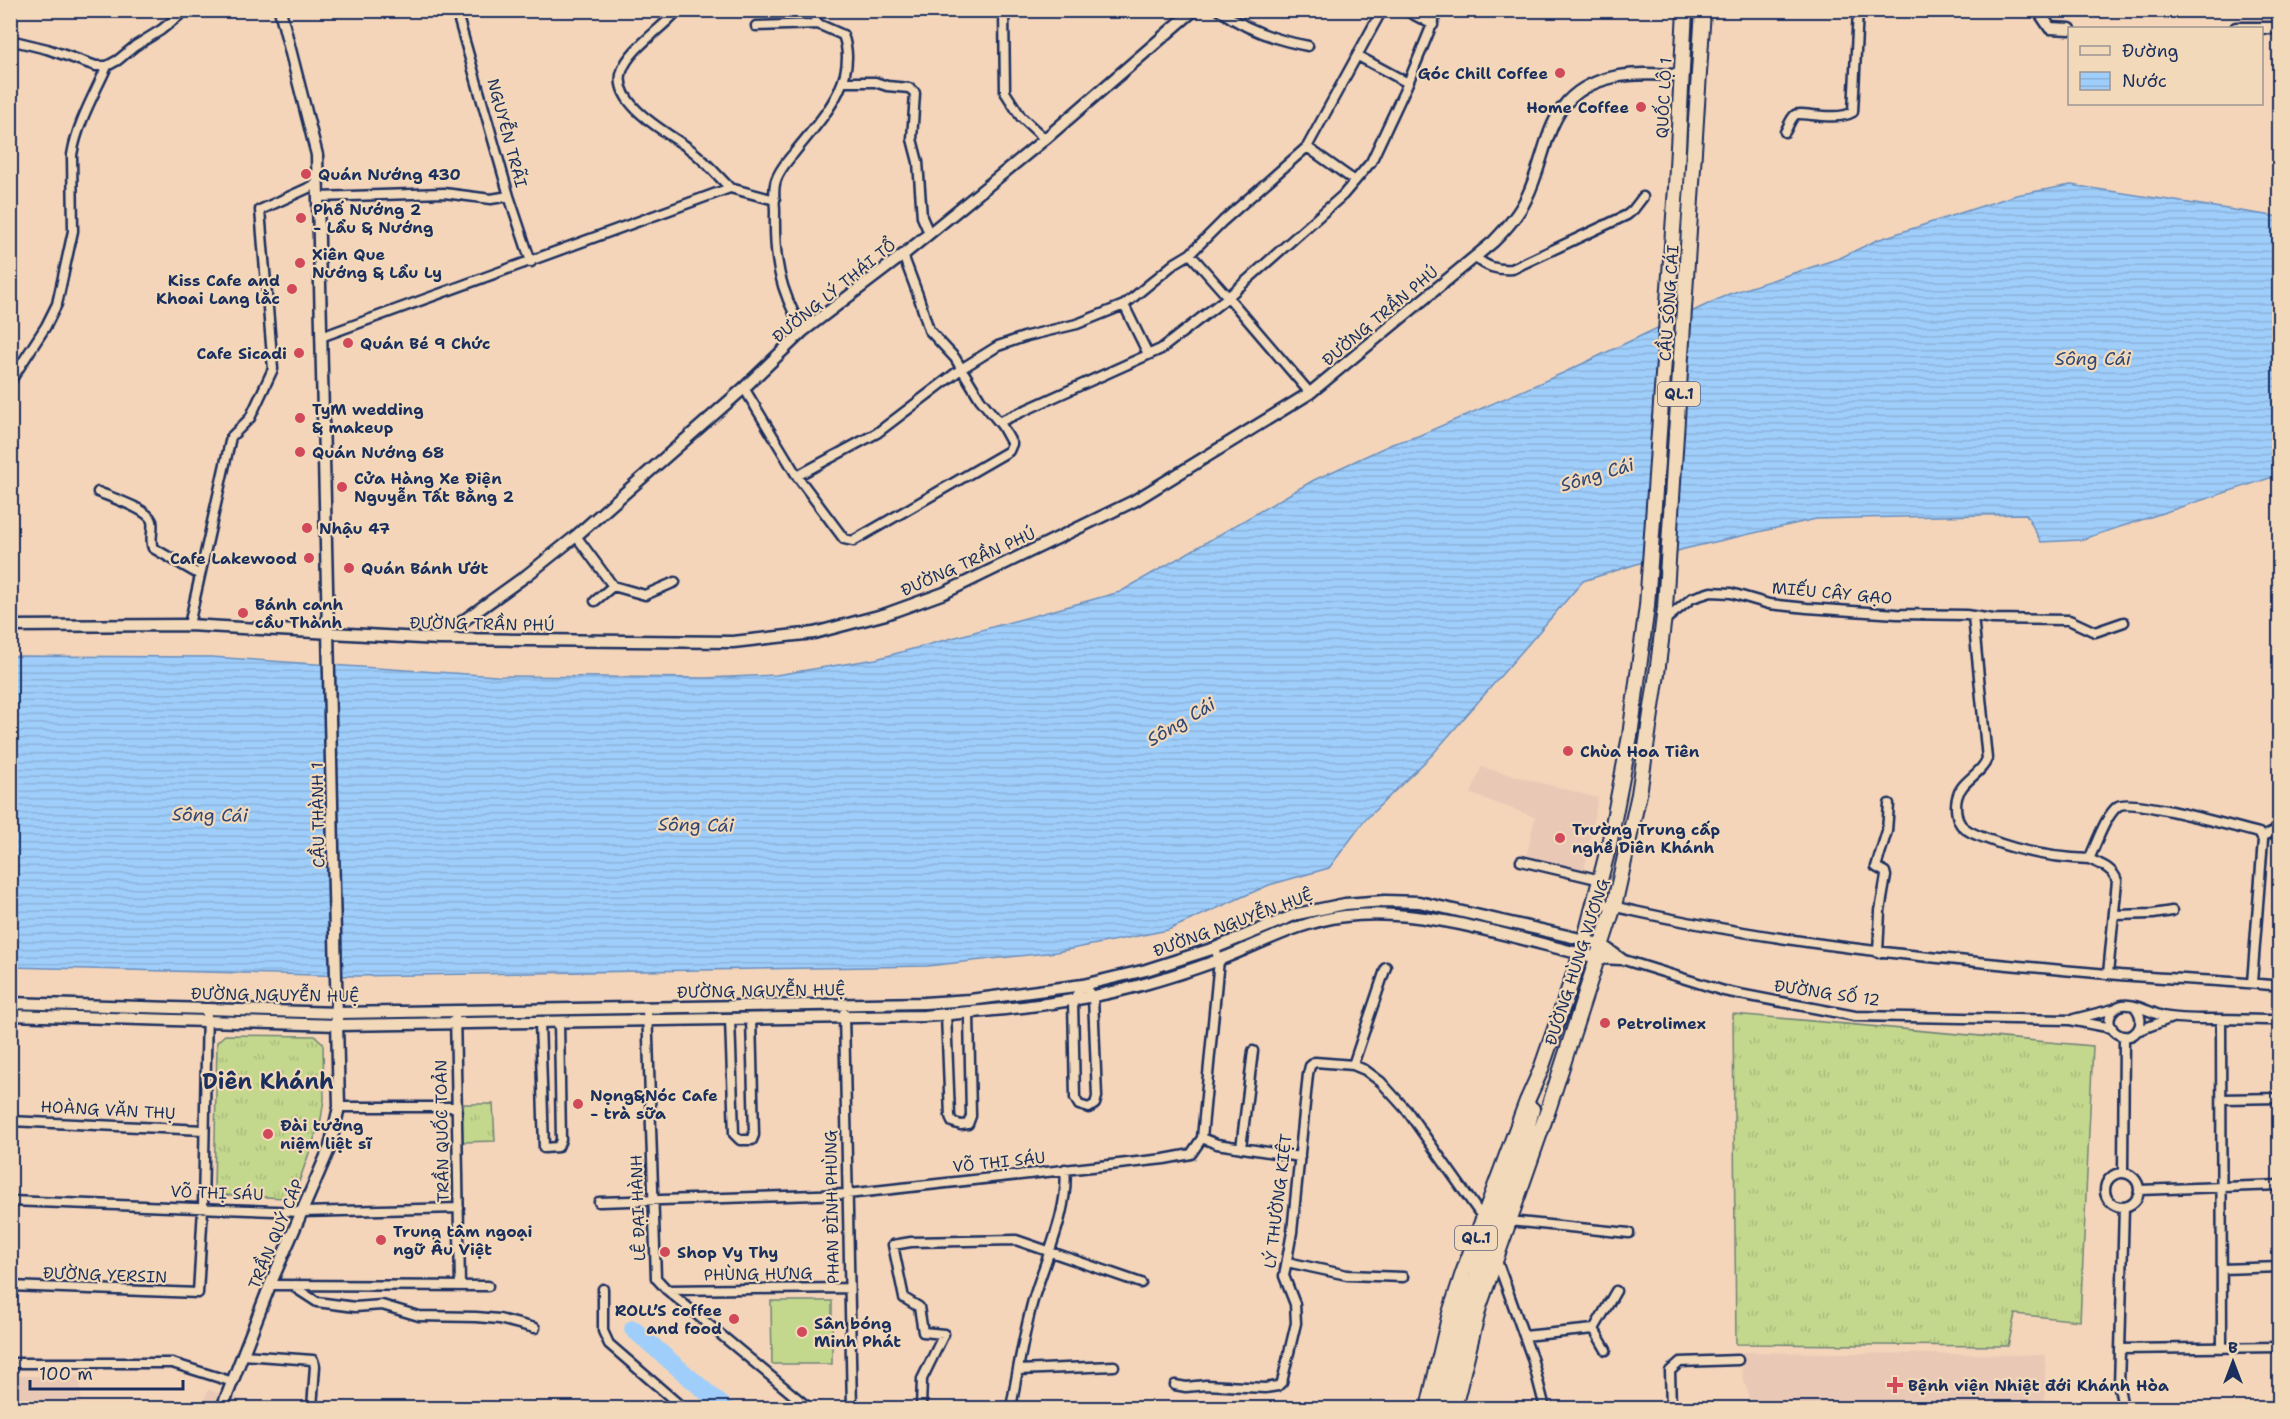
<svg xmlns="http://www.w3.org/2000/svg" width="2290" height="1419" font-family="'Shantell Sans',sans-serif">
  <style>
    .built { fill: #e9c9b6 }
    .grass { fill: url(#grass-tufts); stroke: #708476; stroke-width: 1.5 }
    .pitch { fill: #c4d88d; stroke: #708476; stroke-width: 1.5 }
    .water { fill: url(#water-rules); stroke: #6b8ebc; stroke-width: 1.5 }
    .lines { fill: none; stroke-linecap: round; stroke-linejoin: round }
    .river { stroke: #a0cefb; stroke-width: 18 }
    .minor-casing { stroke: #1b2f5e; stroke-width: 13 }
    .tertiary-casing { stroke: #1b2f5e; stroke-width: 15 }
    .secondary-casing { stroke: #1b2f5e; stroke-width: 15 }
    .trunk-casing { stroke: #1b2f5e; stroke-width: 18 }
    .minor { stroke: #f2d9b9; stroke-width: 8 }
    .tertiary { stroke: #f2d9b9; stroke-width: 10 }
    .secondary { stroke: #f2d9b9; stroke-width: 10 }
    .trunk { stroke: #f2d9b9; stroke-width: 14 }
    .poi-dot { fill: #d1495b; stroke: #f2d9b9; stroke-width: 2 }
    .labels { text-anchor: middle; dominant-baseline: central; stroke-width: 4.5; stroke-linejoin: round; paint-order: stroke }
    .shield { fill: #f2d9b9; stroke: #5c6279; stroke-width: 1.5 }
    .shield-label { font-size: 15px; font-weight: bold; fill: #1b2f5e }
    .poi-label { font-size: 16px; font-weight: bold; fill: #1b2f5e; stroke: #f2d9b9; text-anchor: start }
    .street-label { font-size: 16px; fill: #1b2f5e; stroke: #f2d9b9 }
    .water-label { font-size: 18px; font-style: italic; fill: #2f4776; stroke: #f2d9b9 }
    .district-label { font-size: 22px; font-weight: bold; fill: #1b2f5e; stroke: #f2d9b9 }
  </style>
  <defs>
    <pattern id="grass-tufts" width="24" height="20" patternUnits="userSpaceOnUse" patternTransform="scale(1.5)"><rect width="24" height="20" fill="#c4d88d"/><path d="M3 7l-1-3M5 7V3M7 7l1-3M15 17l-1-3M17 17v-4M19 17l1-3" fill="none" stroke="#a8ba7c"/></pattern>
    <pattern id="water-rules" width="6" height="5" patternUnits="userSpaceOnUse" patternTransform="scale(1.5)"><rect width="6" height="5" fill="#a0cefb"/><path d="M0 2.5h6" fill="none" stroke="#89b1da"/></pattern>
  </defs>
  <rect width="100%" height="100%" fill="#f4d5ba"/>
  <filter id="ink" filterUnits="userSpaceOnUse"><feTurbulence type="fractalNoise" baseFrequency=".0167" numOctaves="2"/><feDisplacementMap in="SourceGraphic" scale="12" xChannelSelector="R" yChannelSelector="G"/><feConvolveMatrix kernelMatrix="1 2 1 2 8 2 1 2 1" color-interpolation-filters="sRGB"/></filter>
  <g filter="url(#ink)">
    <path class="built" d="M 1481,767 L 1598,798 L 1584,871 L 1526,858 L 1535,817 L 1471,794 Z
      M 1740,1352 L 2046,1355 L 2044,1408 L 1748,1408 L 1748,1392 L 1743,1379 Z
      M 11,1376 L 81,1376 L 81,1408 L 11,1408 Z
      M 208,1390 L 275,1408 L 201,1408 Z"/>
    <path class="grass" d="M 1733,1014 L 2093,1046 L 2080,1321 L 2015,1314 L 2008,1346 L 1736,1344 Z
      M 225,1035 L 315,1036 L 323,1043 L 324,1099 L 321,1119 L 295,1193 L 288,1198 L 221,1195 L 214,1188 L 217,1042 Z
      M 461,1104 L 493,1104 L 495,1141 L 462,1142 Z"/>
    <path class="pitch" d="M 771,1301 L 832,1301 L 832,1364 L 772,1364 Z"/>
    <path class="water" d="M 2071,185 L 2279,217 L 2279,475 L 2080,540 L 2041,542 L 2026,514 L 1816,519 L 1684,549 L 1583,581 L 1432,755 L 1365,820 L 1329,868 L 1269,885 L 1168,930 L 1056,952 L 927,966 L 355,976 L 11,967 L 11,656 L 211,657 L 497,676 L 706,678 L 776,675 L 876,659 L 1120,592 L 1314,480 L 1392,444 L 1418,436 L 1563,373 L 1729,294 L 1840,258 L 1877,240 L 2016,195 Z"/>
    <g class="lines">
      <path class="river" d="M 633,1329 L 725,1408"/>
      <defs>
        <path id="minor" d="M 456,10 L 509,196 L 531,262
          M 678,10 C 663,28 629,49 622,71 C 611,103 666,132 687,147 C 703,158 716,174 730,188
          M 1004,10 L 1005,92 L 1021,117 L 1045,139
          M 1219,10 C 1246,30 1276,40 1308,46
          M 1405,10 L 1433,25
          M 756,26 L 818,24
          M 10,40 L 47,49 L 96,66 L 107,66 L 118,60 L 135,46 L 161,30 L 186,10
          M 1358,56 L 1408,83
          M 843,82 L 875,82 L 887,86 L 909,88 L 915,93 L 912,139 L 918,162 L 922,217 L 929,233
          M 1785,132 C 1788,127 1791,118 1795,115 C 1800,111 1836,122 1853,112 L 1858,10
          M 1307,147 L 1355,181
          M 318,197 L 444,193 L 491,199 L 509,196
          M 1190,254 L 1223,221 L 1307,147 L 1382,10
          M 1475,257 C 1487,267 1496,270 1512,269 L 1627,215 L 1633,210 L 1643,197
          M 1124,305 L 1148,354
          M 803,331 C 779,288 774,260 775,212 C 775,203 773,192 775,184 C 777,173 787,161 794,153 C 820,120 860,81 843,35 L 818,24 L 811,10
          M 321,337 L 730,188 L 775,200
          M 10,382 L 46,326 L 57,304 L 73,231 L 72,155 C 77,124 94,95 107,66
          M 744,388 L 797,476 L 877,433 L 961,369 L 998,346 L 1027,336 L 1077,324 L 1124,305 L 1175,263 L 1190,254 L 1228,297 L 1161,349 L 999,422
          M 1310,393 L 1228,297 L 1343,195 L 1371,162 L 1408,83 L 1438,10
          M 797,476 L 844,539 L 853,541 L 1009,451 L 1012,444 L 1002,426 L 980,399 L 955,358 L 929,330 L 918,295 L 903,255
          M 98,492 C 110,497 148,509 152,521 C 154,530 149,540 153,548 L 200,575
          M 576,536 L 613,586 L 645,595 L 675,582
          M 595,601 L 613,586
          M 1973,616 L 1987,759 C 1981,775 1961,780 1957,798 C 1955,806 1956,818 1961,825 C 1968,833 1980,836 1990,840 C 2022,852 2054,858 2089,859 C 2096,845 2105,816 2118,806 C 2131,797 2238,828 2259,833 L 2263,840 L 2252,983
          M 1664,621 L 1692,598 L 1711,592 L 1731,593 L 1769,604 L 1807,608 L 1897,614 L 1966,615 L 1993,619 L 2069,620 L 2095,632 L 2124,622
          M 189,625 L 231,437 L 250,418 L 273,369 L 260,210 L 317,184
          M 2262,837 L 2274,831 L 2280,826
          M 2089,859 C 2100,864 2113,868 2117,881 L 2108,974
          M 1521,861 L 1601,880
          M 1595,902 C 1763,943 1935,959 2107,974 C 2165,979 2222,980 2280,986
          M 2115,915 L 2153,914 L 2172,911
          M 1878,953 L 1880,911 L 1886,876 L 1885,872 L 1876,867 L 1887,831 L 1889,804
          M 1621,959 L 1724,991 L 1855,1016 L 2070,1020 L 2112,1028
          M 1083,985 L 1093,997 L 1097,1097 L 1095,1104 L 1089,1108 L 1079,1105 L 1075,1098 L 1073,1000 Z
          M 2134,1006 C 2150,1023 2133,1045 2116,1033 C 2104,1024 2110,1007 2123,1005 C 2135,1003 2151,1013 2163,1016 C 2178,1019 2194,1019 2210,1019 C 2233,1019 2256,1020 2280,1020
          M 647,1008 L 656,1278 L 667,1290 L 809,1408
          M 455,1011 L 460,1286
          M 844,1013 L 852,1408
          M 946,1014 L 950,1116 L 952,1122 L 961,1125 L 968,1124 L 971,1116 L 969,1013
          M 730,1019 L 734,1134 L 740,1140 L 752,1140 L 754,1135 L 751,1018
          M 2074,1019 L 2114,1009
          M 2221,1019 L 2222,1348
          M 540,1021 L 544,1148 L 558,1147 L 561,1140 L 559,1021
          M 2137,1031 L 2172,1018
          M 1353,1065 L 1386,967
          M 2222,1099 L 2280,1098
          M 339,1107 L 457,1107
          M 10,1121 L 204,1130
          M 1202,1138 L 1217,1144 L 1300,1157
          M 1241,1148 L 1253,1051
          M 2123,1172 L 2124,1036
          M2105 1190a17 17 0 1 1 34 0a17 17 0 1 1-34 0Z
          M 2139,1190 L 2280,1185
          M 10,1201 L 302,1212 L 459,1208
          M 599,1202 L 847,1194 L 1164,1159 L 1191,1154 L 1202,1138 L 1219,960 L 1215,948
          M 1509,1221 L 1629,1233
          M 1496,1258 L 1532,1358 L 1545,1408
          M 1287,1262 L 1347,1275 L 1403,1277
          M 2222,1269 L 2280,1267
          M 270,1285 L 488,1286
          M 296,1285 L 297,1289 L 317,1302 L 355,1307 L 382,1305 L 419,1316 L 476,1317 L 499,1319 L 535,1328
          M 10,1286 L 198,1293 L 203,1208 L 207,1009
          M 603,1289 L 603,1331 L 609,1344 L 683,1408
          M 667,1290 L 849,1288
          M 1594,1329 L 1616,1291
          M 1524,1336 L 1594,1329 L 1606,1350
          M 2120,1349 L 2280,1347
          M 243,1355 L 313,1360 L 315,1366 L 312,1408
          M 10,1363 L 172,1363 L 233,1382
          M 1018,1370 L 1114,1366
          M 1175,1385 L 1186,1387 L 1206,1385 L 1265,1388 L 1278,1386 L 1282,1382 L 1296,1323 L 1295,1304 L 1284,1276 L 1292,1232 L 1308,1074 L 1310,1066 L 1315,1062 L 1353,1065 L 1365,1070 L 1381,1082 L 1408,1112 L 1483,1218
          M 921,1408 L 922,1379 L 944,1334 L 923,1332 L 919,1307 L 904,1298 L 893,1245 L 911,1242 L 1016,1240 L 1141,1283
          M 1011,1408 C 1017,1374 1023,1338 1032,1304 C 1043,1264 1070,1210 1065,1169
          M 1671,1408 L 1670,1371 L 1680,1362 L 1738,1360
          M 2123,1408 L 2119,1387 L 2124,1207"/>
        <path id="tertiary" d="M 2038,10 L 2050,28 L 2070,29
          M 2236,28 L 2280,28
          M 10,626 L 189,625 L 438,639 L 733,642 L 814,633 L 886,614 L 944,593 L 1134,501 L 1310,393 L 1493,242 C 1505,230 1518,216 1526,199 C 1551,149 1543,92 1614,77 C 1636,72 1660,75 1682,75
          M 438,639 L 527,575 L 576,536 L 744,388 L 803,331 L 903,255 L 1045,139 L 1194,10
          M 222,1408 L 270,1285 L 330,1147 L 339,1107 L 317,155 L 280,10"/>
        <path id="secondary" d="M 10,1003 L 338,1013 L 924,1003 L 970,1000 L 1083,985 L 1146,970 L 1215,948 L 1297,914 L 1345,904 L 1385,901 L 1419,902 L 1585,940 L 1602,945 L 1621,959
          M 10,1015 L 338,1025 L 924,1016 C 999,1010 1076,1004 1148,983 C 1172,976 1198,968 1221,959 C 1262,943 1301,921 1345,916 C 1424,906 1520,940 1598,958 L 1621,959"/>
        <path id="trunk" d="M 1428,1408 L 1450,1313 L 1463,1273 L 1527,1101 L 1540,1072 L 1581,954 L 1609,845 L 1630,736 L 1647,606 L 1676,187 L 1685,10
          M 1441,1408 L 1462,1319 L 1525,1137 L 1532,1109
          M 1454,1408 L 1479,1307 L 1548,1110 L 1614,906 L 1639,794 L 1657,674 L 1665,608 L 1703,10"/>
      </defs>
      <use href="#minor" class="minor-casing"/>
      <use href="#tertiary" class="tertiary-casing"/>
      <use href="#secondary" class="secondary-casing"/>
      <use href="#trunk" class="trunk-casing"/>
      <use href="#minor" class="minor"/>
      <use href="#tertiary" class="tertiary"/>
      <use href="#secondary" class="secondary"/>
      <use href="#trunk" class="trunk"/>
    </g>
  </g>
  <g class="poi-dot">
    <circle cx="1560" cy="73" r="6"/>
    <circle cx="1641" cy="107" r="6"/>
    <circle cx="306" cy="174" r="6"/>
    <circle cx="301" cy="218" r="6"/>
    <circle cx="300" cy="263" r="6"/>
    <circle cx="292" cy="289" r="6"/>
    <circle cx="348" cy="343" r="6"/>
    <circle cx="299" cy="353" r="6"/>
    <circle cx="300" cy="418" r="6"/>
    <circle cx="300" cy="452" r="6"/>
    <circle cx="342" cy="487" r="6"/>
    <circle cx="307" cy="528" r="6"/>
    <circle cx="309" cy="558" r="6"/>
    <circle cx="349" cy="568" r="6"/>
    <circle cx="243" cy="613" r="6"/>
    <circle cx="1568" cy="751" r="6"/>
    <circle cx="1560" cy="838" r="6"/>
    <circle cx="1605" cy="1023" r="6"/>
    <circle cx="578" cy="1104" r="6"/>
    <circle cx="268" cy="1134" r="6"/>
    <circle cx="381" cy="1240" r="6"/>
    <circle cx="665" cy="1252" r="6"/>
    <circle cx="734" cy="1319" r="6"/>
    <circle cx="802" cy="1332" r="6"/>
    <path d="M1892 1376h6v6h6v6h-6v6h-6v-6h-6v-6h6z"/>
  </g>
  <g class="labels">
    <g class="shield">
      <rect x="1658" y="382" width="42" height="24" rx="4.5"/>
      <rect x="1455" y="1226" width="42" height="24" rx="4.5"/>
    </g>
    <g class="shield-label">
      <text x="1679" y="394">QL.1</text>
      <text x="1476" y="1238">QL.1</text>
    </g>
    <g class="poi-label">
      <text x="1548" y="73" text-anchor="end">Góc Chill Coffee</text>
      <text x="1629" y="107" text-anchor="end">Home Coffee</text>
      <text x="318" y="174">Quán Nướng 430</text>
      <text x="313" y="209">Phố Nướng 2<tspan x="313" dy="18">- Lẩu &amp; Nướng</tspan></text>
      <text x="312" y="254">Xiên Que<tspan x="312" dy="18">Nướng &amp; Lẩu Ly</tspan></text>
      <text x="280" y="280" text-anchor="end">Kiss Cafe and<tspan x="280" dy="18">Khoai Lang lằc</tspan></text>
      <text x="360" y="343">Quán Bé 9 Chức</text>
      <text x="287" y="353" text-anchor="end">Cafe Sicadi</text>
      <text x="312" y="409">TyM wedding<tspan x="312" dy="18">&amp; makeup</tspan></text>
      <text x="312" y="452">Quán Nướng 68</text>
      <text x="354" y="478">Cửa Hàng Xe Điện<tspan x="354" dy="18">Nguyễn Tất Bằng 2</tspan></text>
      <text x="319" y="528">Nhậu 47</text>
      <text x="297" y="558" text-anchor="end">Cafe Lakewood</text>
      <text x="361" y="568">Quán Bánh Ướt</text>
      <text x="255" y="604">Bánh canh<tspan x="255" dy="18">cầu Thành</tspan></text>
      <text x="1580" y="751">Chùa Hoa Tiên</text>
      <text x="1572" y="829">Trường Trung cấp<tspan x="1572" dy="18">nghề Diên Khánh</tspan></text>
      <text x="1617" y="1023">Petrolimex</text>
      <text x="590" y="1095">Nọng&amp;Nóc Cafe<tspan x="590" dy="18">- trà sữa</tspan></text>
      <text x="280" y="1125">Đài tưởng<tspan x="280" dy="18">niệm liệt sĩ</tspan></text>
      <text x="393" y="1231">Trung tâm ngoại<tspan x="393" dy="18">ngữ Âu Việt</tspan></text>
      <text x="677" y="1252">Shop Vy Thy</text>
      <text x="722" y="1310" text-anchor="end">ROLL’S coffee<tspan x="722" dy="18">and food</tspan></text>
      <text x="814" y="1323">Sân bóng<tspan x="814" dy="18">Minh Phát</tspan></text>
      <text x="1908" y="1385">Bệnh viện Nhiệt đới Khánh Hòa</text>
    </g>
    <g class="street-label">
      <text transform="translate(1664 98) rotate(-87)">QUỐC LỘ 1</text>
      <text transform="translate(507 133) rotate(75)">NGUYỄN TRÃI</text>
      <text transform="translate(834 291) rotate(-39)">ĐƯỜNG LÝ THÁI TỔ</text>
      <text transform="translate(1669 303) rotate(-86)">CẦU SÔNG CÁI</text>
      <text transform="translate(1380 316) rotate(-40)">ĐƯỜNG TRẦN PHÚ</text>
      <text transform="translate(968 562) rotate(-24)">ĐƯỜNG TRẦN PHÚ</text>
      <text transform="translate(1832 593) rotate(5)">MIẾU CÂY GẠO</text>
      <text transform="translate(482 624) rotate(1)">ĐƯỜNG TRẦN PHÚ</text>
      <text transform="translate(318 815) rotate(-91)">CẦU THÀNH 1</text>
      <text transform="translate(1233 923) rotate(-20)">ĐƯỜNG NGUYỄN HUỆ</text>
      <text transform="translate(1577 962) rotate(-72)">ĐƯỜNG HÙNG VƯƠNG</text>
      <text transform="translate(761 991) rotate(-1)">ĐƯỜNG NGUYỄN HUỆ</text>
      <text transform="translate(1827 993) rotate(8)">ĐƯỜNG SỐ 12</text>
      <text transform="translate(275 995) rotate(1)">ĐƯỜNG NGUYỄN HUỆ</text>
      <text transform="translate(108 1110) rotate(3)">HOÀNG VĂN THỤ</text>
      <text transform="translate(442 1131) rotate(-91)">TRẦN QUỐC TOẢN</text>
      <text transform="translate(999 1162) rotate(-6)">VÕ THỊ SÁU</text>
      <text transform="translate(217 1193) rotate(2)">VÕ THỊ SÁU</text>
      <text transform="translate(1278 1201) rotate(-83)">LÝ THƯỜNG KIỆT</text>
      <text transform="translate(832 1207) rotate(-91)">PHAN ĐÌNH PHÙNG</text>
      <text transform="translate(638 1208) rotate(-92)">LÊ ĐẠI HÀNH</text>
      <text transform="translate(276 1234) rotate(-67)">TRẦN QUÝ CÁP</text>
      <text transform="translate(758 1274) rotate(-1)">PHÙNG HƯNG</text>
      <text transform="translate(105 1275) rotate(2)">ĐƯỜNG YERSIN</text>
    </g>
    <g class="water-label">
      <text x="2093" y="359">Sông Cái</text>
      <text transform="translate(1597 475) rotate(-17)">Sông Cái</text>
      <text transform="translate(1181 722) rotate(-31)">Sông Cái</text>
      <text transform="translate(210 815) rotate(1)">Sông Cái</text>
      <text transform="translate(696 825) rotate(1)">Sông Cái</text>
    </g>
    <g class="district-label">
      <text x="268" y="1081">Diên Khánh</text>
    </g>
  </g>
  <rect width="2290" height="1419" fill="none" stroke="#f2d9b9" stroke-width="36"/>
  <rect x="18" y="18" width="2254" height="1383" fill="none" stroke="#1b2f5e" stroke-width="2" filter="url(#ink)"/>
  <rect x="2068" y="27" width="195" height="78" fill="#f2d9b9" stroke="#9c9595" stroke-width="1.5"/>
  <rect x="2080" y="46" width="30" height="9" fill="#f2d9b9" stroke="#9c9595" stroke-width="1.5"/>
  <text x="2122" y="57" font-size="18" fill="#1b2f5e">Đường</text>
  <rect x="2080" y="72" width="30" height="18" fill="url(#water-rules)" stroke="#9c9595" stroke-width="1.5"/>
  <text x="2122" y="87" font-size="18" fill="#1b2f5e">Nước</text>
  <g transform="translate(2233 1362)" stroke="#f2d9b9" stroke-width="4.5" paint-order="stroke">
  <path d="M0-4.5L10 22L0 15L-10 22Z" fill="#1b2f5e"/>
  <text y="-9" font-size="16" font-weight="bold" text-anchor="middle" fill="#1b2f5e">B</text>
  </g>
  <path d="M30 1380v9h153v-9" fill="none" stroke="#1b2f5e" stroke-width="3"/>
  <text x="39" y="1380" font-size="18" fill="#1b2f5e" stroke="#f2d9b9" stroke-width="4.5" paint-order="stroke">100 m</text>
</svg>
